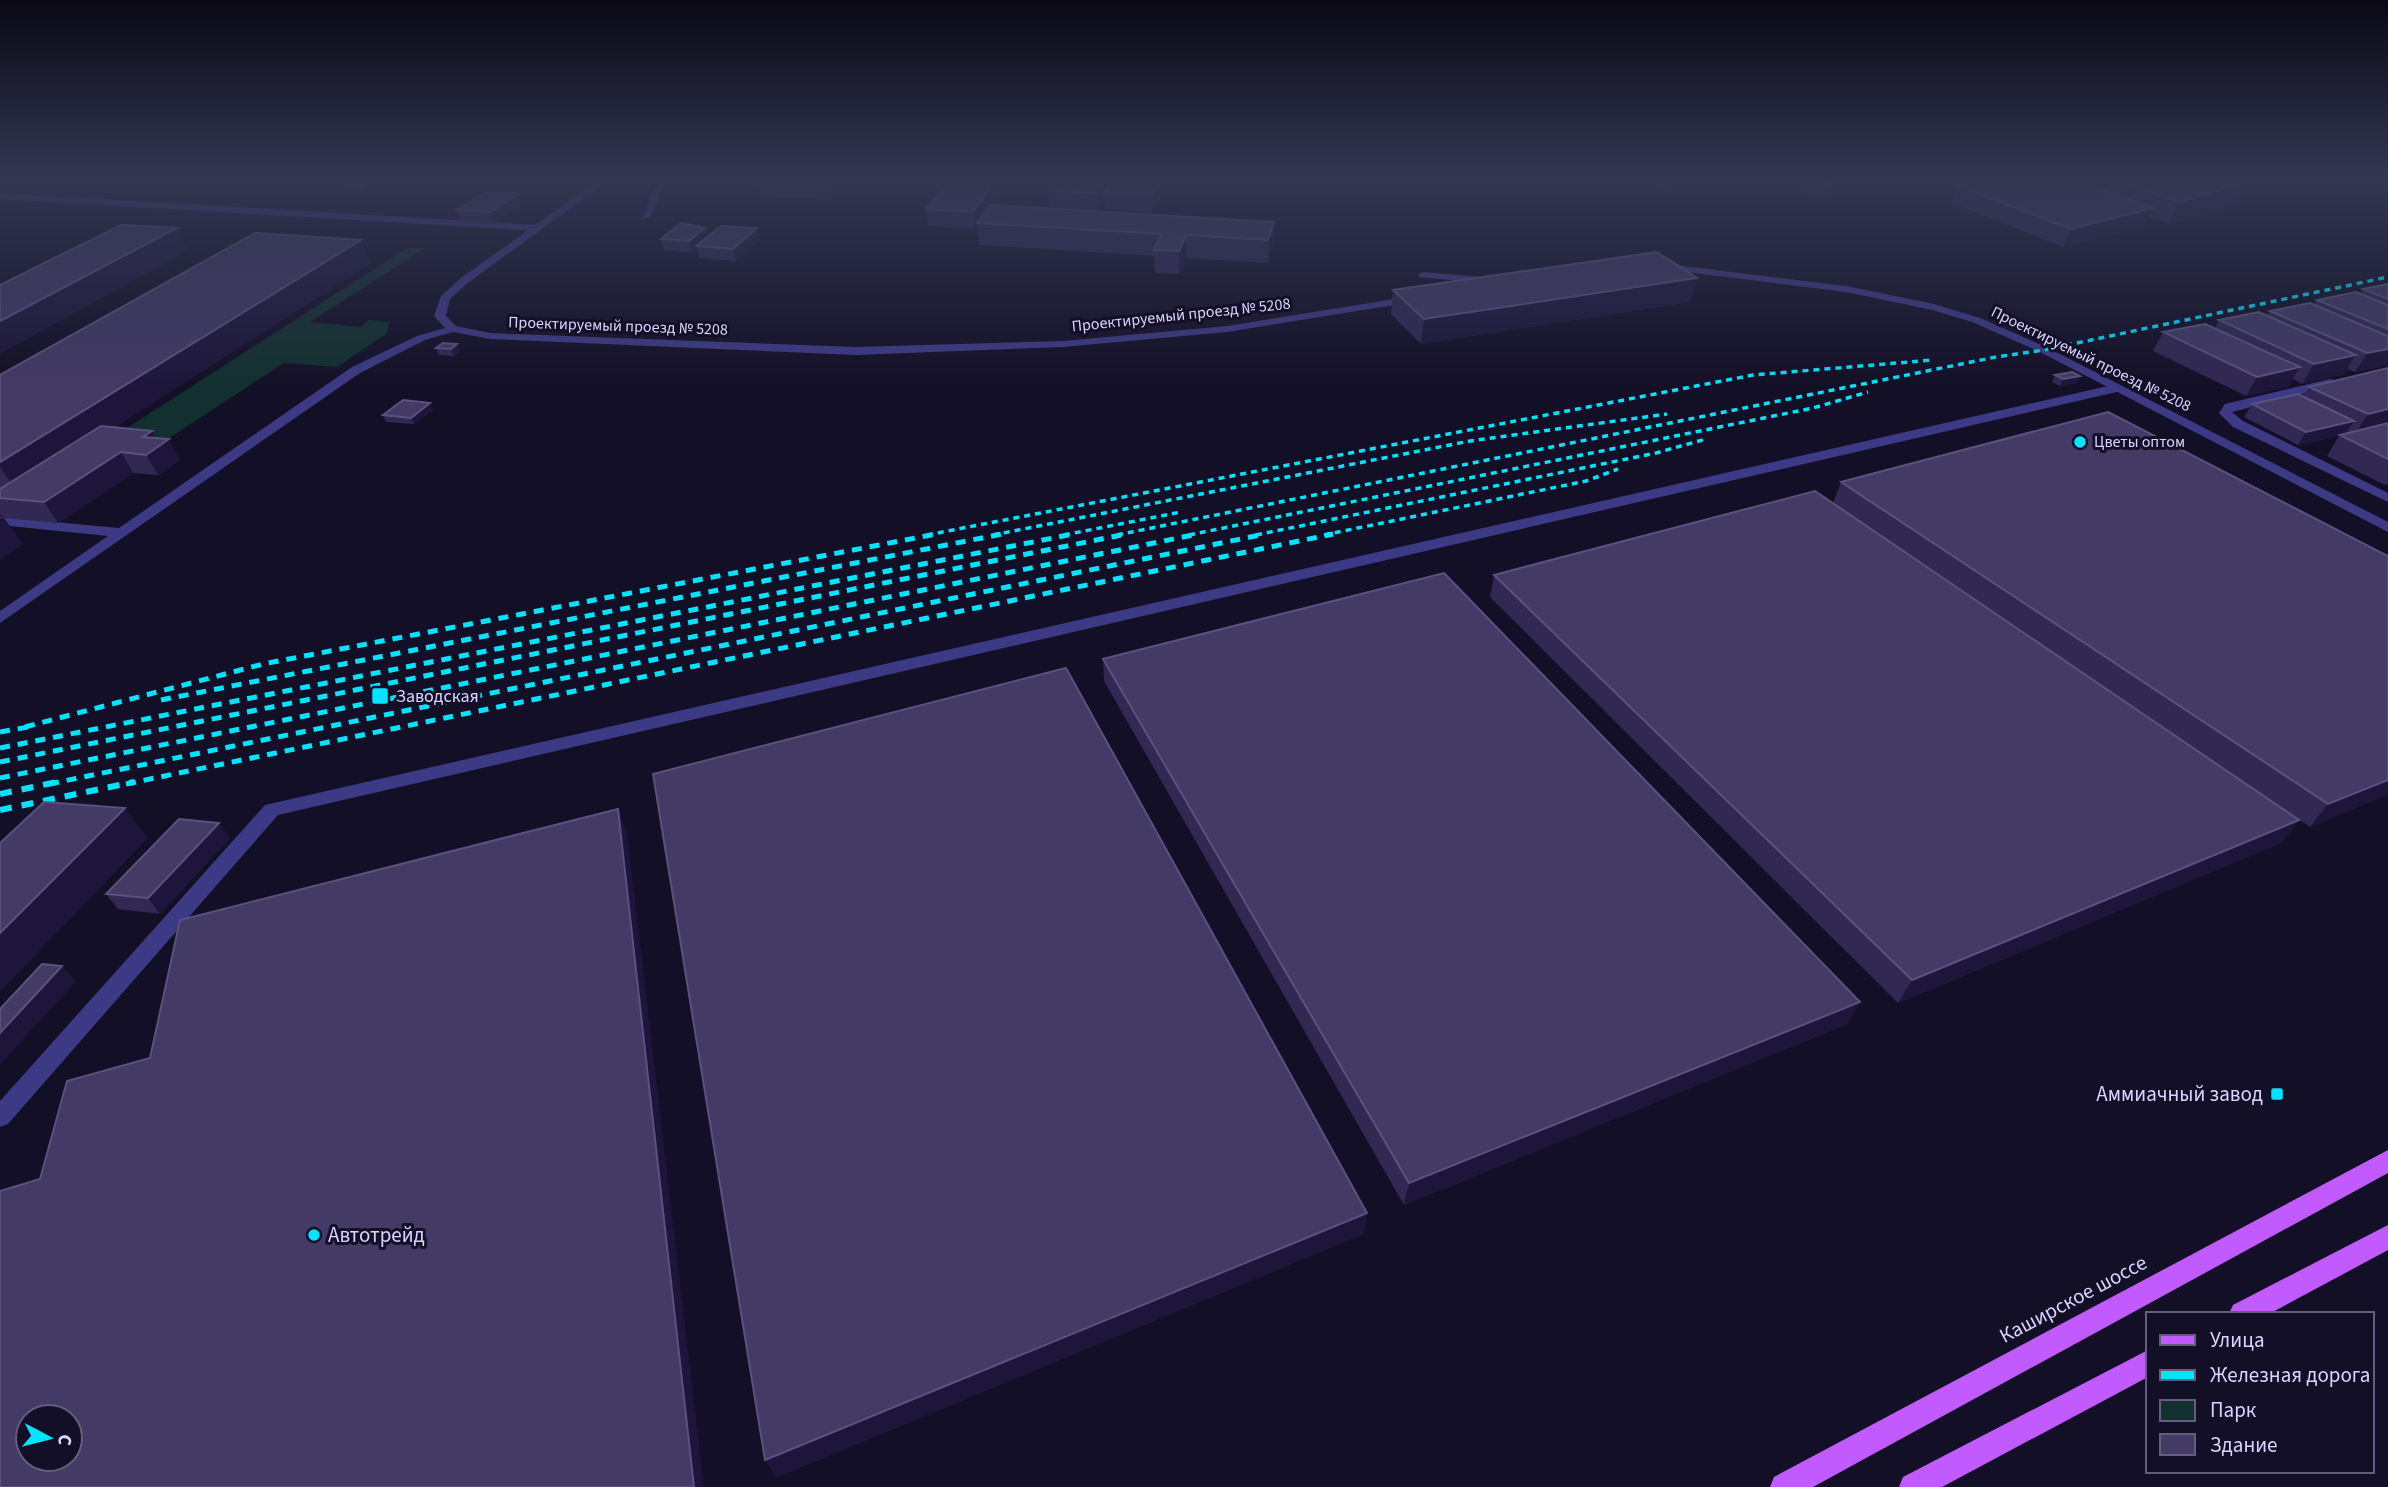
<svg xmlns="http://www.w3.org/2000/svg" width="2388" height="1487" font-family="'Source Sans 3',sans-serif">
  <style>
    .green { fill: #12302f }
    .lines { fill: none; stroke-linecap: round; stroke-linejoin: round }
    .service { fill: #3d3a85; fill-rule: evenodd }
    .minor { fill: #3d3a85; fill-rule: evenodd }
    .primary { fill: #c25bff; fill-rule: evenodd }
    .rail-far2 { stroke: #00e5ff; stroke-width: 3.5; stroke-dasharray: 6 5; stroke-linecap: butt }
    .rail-far1 { stroke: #00e5ff; stroke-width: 5; stroke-dasharray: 10 8; stroke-linecap: butt }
    .rail { stroke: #00e5ff; stroke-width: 6; stroke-dasharray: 12 10; stroke-linecap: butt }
    .wall { fill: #312854 }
    .shaded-wall { fill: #1d163a }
    .building { fill: #433a66; stroke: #5a527e; stroke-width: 2; fill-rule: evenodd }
    .poi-dot { fill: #00e5ff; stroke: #130f26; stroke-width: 2.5 }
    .labels { text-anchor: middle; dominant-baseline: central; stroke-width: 6; stroke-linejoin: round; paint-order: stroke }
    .far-street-label { font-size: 16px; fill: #d9d4ff; stroke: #130f26 }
    .far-poi-label { font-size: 16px; fill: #d9d4ff; stroke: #130f26; text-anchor: start }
    .poi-label { font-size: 18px; fill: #d9d4ff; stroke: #130f26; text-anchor: start }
    .near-poi-label { font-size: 21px; fill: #d9d4ff; stroke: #130f26; text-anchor: end }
    .near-street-label { font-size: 21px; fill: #d9d4ff; stroke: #130f26 }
  </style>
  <rect width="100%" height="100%" fill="#130f26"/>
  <path class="green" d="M 407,248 L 425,248 L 310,322 L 360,327 L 369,320 L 390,322 L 386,334 L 337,367 L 284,363 L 154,448 L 102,444 Z"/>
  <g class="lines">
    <path class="service" d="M 659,178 L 668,178 L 650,217 L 642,219 Z
      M 0,193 L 538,225 L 543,228 L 538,231 L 0,199 Z
      M 1423,272 L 1493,278 L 1498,281 L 1493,284 L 1419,277 L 1418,275 Z
      M 452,326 L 458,329 L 456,331 L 425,340 L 360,373 L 0,623 L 0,611 L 108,536 L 0,525 L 0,517 L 119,528 L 352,367 L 417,336 Z
      M 2330,379 L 2334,380 L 2334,386 L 2232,412 L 2243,421 L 2388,493 L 2388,502 L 2233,427 L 2219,413 L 2225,404 Z
      M 2117,384 L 2121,385 L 2121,391 L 278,815 L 8,1124 L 0,1127 L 0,1101 L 265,805 Z"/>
    <path class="minor" d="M 601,178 L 612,178 L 469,282 L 450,299 L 446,316 L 456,326 L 490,333 L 856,347 L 1063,341 L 1227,326 L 1413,296 L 1418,299 L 1413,302 L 1227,332 L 1063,347 L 856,355 L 490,339 L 448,331 L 434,316 L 441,296 L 461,278 Z
      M 1659,263 L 1846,286 L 1934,304 L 1980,318 L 2048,348 L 2388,522 L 2388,532 L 2040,352 L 1972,322 L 1932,310 L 1846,292 L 1655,268 L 1655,264 Z"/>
    <path class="primary" d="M 2388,1150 L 2388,1173 L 1813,1487 L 1770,1487 L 1774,1477 Z
      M 2388,1225 L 2388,1250 L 2269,1314 L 2229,1314 L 2233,1305 Z
      M 2148,1350 L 2148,1377 L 1942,1487 L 1899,1487 L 1903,1477 Z"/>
    <path class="rail-far2" d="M 927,535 L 1753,375 L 1933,360
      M 993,535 L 1470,441 L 1667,414
      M 1064,535 L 1181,512
      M 1117,535 L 1996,357 L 2044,350 L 2388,277
      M 1189,535 L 1813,408 L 1868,392
      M 1256,535 L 1656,453 L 1706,439
      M 1324,535 L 1586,481 L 1618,469"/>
    <path class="rail-far1" d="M 161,700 L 1002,534
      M 25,727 L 263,664 L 936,534
      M 0,732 L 34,726
      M 0,748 L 1073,534
      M 0,762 L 1126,534
      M 0,778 L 1198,534
      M 49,784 L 1265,534
      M 126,784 L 1333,534"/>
    <path class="rail" d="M 0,794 L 57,782
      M 0,810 L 134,782"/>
  </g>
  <path class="wall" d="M 143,178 L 212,178 L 194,187 L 147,185 Z
    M 356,178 L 382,178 L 383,181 L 366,191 L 348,190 L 345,184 Z
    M 756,178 L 853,178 L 833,200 L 760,197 Z
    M 952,178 L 1012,178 L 992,206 L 1274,222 L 1273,245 L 1268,263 L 1186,258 L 1179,274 L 1155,273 L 1154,256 L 979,245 L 977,226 L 975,229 L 928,226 L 926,209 Z
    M 1055,178 L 1169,178 L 1152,212 L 1105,209 L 1105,196 L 1097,210 L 1049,207 L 1048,190 Z
    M 1478,178 L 1514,178 L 1513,184 L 1478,182 Z
    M 1655,178 L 1723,178 L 1723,181 L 1668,193 L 1653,187 Z
    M 1769,178 L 1915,178 L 1824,200 Z
    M 1992,178 L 2281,178 L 2243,189 L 2235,204 L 2169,224 L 2149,217 L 2145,225 L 2063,247 L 1951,203 L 1958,186 Z
    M 522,205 L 494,224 L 461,222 L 457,210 Z
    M 705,228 L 708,237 L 759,240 L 736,261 L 699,258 L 697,249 L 692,253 L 664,250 L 661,239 Z
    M 371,263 L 115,427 L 157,438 L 180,460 L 158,475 L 133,473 L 58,523 L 4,518 L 23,544 L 0,514 L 0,375 Z
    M 1697,278 L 1690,302 L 1421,344 L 1391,314 L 1393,290 Z
    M 2388,284 L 2388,365 L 2355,372 L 2347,369 L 2344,374 L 2302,384 L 2293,379 L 2288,387 L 2246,396 L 2153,351 L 2163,332 L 2215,328 L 2219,320 L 2267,316 L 2270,311 L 2314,305 L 2317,300 L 2360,294 L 2363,289 Z
    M 443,343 L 460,351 L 454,356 L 439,355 L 436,348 Z
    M 2388,368 L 2388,484 L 2385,485 L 2327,456 L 2339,436 L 2298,445 L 2244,417 L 2252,404 L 2303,396 L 2309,387 Z
    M 2055,375 L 2080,376 L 2076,383 L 2060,386 L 2052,382 Z
    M 430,403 L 433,410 L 414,424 L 386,422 L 383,415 Z
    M 1841,482 L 2388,794 L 2310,827 L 1833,503 Z
    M 1494,575 L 2299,820 L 2281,843 L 1898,1003 L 1490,597 Z
    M 1103,659 L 1860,1002 L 1847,1024 L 1404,1205 L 1104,681 Z
    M 230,838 L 160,914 L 118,909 L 106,894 Z"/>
  <path class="shaded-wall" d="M 190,178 L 212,178 L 194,187 Z
    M 376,178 L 382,178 L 383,181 L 366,191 L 363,186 Z
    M 853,178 L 833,200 L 829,179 Z
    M 998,178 L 1012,178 L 979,223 L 977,223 L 977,226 L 975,229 L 973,212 Z
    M 1104,178 L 1115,178 L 1104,193 L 1105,196 L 1097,210 L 1096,193 Z
    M 1160,178 L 1169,178 L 1152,212 L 1152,195 Z
    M 1687,178 L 1723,178 L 1723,181 L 1668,193 L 1670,182 Z
    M 1852,178 L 1915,178 L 1824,200 L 1829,184 Z
    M 2244,178 L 2281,178 L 2243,189 L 2235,204 L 2169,224 L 2180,202 L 2241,184 Z
    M 518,194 L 522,205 L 494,224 L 490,212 Z
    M 2153,208 L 2145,225 L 2063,247 L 2071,229 Z
    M 1274,222 L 1273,245 L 1268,263 L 1268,240 Z
    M 177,228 L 188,251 L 0,354 L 0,321 Z
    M 705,228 L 708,240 L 696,246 L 697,249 L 692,253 L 689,241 Z
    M 757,228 L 759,240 L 736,261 L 733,249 Z
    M 1186,235 L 1186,258 L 1179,274 L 1179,251 Z
    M 361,240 L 371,263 L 17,491 L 0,467 L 0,462 Z
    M 1697,278 L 1690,302 L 1421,344 L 1424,319 Z
    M 457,344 L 460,351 L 454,356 L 451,349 Z
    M 2388,349 L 2388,365 L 2355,372 L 2367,353 Z
    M 2356,355 L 2344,374 L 2302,384 L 2314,364 Z
    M 2300,367 L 2288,387 L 2246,396 L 2257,377 Z
    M 2080,376 L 2076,383 L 2060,386 L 2063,379 Z
    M 430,403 L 433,410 L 414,424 L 411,418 Z
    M 2388,409 L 2388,425 L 2355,434 L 2368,414 Z
    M 2354,421 L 2345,435 L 2298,445 L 2306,432 Z
    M 152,431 L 161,445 L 169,439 L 180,460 L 158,475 L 146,455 L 143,437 Z
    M 121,452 L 133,473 L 58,523 L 44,502 Z
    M 3,517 L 23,544 L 0,560 L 0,519 Z
    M 2388,780 L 2388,794 L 2310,827 L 2328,804 Z
    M 125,808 L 148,838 L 0,992 L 0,933 Z
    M 618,809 L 627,832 L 704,1487 L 694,1487 Z
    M 2299,820 L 2281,843 L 1898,1003 L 1912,980 Z
    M 219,823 L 230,838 L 160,914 L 148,898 Z
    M 62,966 L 76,981 L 0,1065 L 0,1033 Z
    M 1860,1002 L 1847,1024 L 1404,1205 L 1409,1183 Z
    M 1367,1213 L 1364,1234 L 776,1478 L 765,1460 Z"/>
  <path class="building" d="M 356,178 L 376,178 L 363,186 L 345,184 Z
    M 952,178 L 998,178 L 973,212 L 926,209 Z
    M 1055,178 L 1104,178 L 1096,193 L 1048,190 Z
    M 1113,178 L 1160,178 L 1152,195 L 1104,193 Z
    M 1662,178 L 1687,178 L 1670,182 Z
    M 1815,178 L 1852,178 L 1829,184 Z
    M 1992,178 L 2069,178 L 2153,208 L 2071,229 L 1958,186 Z
    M 2109,178 L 2234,178 L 2246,182 L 2180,202 Z
    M 486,192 L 518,194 L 490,212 L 457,210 Z
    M 990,205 L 1274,222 L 1268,240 L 1186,235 L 1179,251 L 1154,250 L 1162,234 L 977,223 Z
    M 681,223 L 705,228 L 689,241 L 661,239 Z
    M 121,225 L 177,228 L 0,321 L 0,285 Z
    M 721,226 L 757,228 L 733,249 L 696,246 Z
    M 255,233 L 361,240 L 0,462 L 0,375 Z
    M 1657,252 L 1697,278 L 1424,319 L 1393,290 Z
    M 2388,284 L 2388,299 L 2363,289 Z
    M 2356,292 L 2388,305 L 2388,329 L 2317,300 Z
    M 2310,303 L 2388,336 L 2388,349 L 2367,353 L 2270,311 Z
    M 2259,312 L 2356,355 L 2314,364 L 2219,320 Z
    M 2205,324 L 2300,367 L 2257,377 L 2163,332 Z
    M 443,343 L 457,344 L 451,349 L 436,348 Z
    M 2388,368 L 2388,409 L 2368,414 L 2309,387 Z
    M 2072,372 L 2080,376 L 2063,379 L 2055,375 Z
    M 2298,394 L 2354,421 L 2306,432 L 2252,404 Z
    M 403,400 L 430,403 L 411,418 L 383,415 Z
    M 2108,412 L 2388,556 L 2388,780 L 2328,804 L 1841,482 Z
    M 2388,423 L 2388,459 L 2340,435 Z
    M 101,426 L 152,431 L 143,437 L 169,439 L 146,455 L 121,452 L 44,502 L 0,498 L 0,489 Z
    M 1815,491 L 2299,820 L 1912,980 L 1494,575 Z
    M 1444,573 L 1860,1002 L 1409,1183 L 1103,659 Z
    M 1066,668 L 1367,1213 L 765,1460 L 653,774 Z
    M 44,802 L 125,808 L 0,933 L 0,843 Z
    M 618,809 L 694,1487 L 0,1487 L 0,1191 L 40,1179 L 67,1081 L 150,1058 L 180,920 ZM 28,1417 L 70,1417 L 70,1459 L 28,1459 Z
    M 179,819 L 219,823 L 148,898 L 106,894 Z
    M 42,964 L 62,966 L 0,1033 L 0,1009 Z"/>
  <linearGradient id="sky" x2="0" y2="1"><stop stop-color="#0a0815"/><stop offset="0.46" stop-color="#333752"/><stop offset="1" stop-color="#333752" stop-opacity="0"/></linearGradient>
  <rect width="2388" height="387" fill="url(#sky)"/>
  <g class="poi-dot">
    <circle cx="2080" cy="442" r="7"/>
    <rect x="371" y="687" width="18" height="18" rx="3.5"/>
    <rect x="2270" y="1087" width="14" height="14" rx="3.5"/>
    <circle cx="314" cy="1235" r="7"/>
  </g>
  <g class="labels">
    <g class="far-street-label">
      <text transform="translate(1181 315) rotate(-6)">Проектируемый проезд № 5208</text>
      <text transform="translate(618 326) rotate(2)">Проектируемый проезд № 5208</text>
      <text transform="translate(2091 359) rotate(26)">Проектируемый проезд № 5208</text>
    </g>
    <g class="far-poi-label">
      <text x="2094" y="442">Цветы оптом</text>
    </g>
    <g class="poi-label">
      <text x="396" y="696">Заводская</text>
    </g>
    <g class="near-poi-label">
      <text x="2263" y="1094">Аммиачный завод</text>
      <text x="328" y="1235" text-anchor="start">Автотрейд</text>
    </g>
    <g class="near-street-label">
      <text transform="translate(2073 1299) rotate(-28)">Каширское шоссе</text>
    </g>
  </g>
  <rect x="2146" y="1312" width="228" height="161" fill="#130f26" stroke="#625e7d" stroke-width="2"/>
  <rect x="2160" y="1335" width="35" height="10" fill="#c25bff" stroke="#625e7d" stroke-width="2"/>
  <text x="2210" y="1347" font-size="21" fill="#d9d4ff">Улица</text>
  <rect x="2160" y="1370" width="35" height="10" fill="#00e5ff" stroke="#625e7d" stroke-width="2"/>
  <text x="2210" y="1382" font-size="21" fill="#d9d4ff">Железная дорога</text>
  <rect x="2160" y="1400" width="35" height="21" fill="#12302f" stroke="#625e7d" stroke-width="2"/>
  <text x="2210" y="1417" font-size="21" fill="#d9d4ff">Парк</text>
  <rect x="2160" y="1434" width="35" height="21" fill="#433a66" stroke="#625e7d" stroke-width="2"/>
  <text x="2210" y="1452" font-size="21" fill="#d9d4ff">Здание</text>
  <g transform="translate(49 1438) rotate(97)"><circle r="33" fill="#130f26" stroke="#625e7d" stroke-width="2"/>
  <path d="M0-5L12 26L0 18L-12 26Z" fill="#00e5ff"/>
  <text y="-10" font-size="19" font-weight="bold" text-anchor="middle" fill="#d9d4ff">С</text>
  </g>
</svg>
